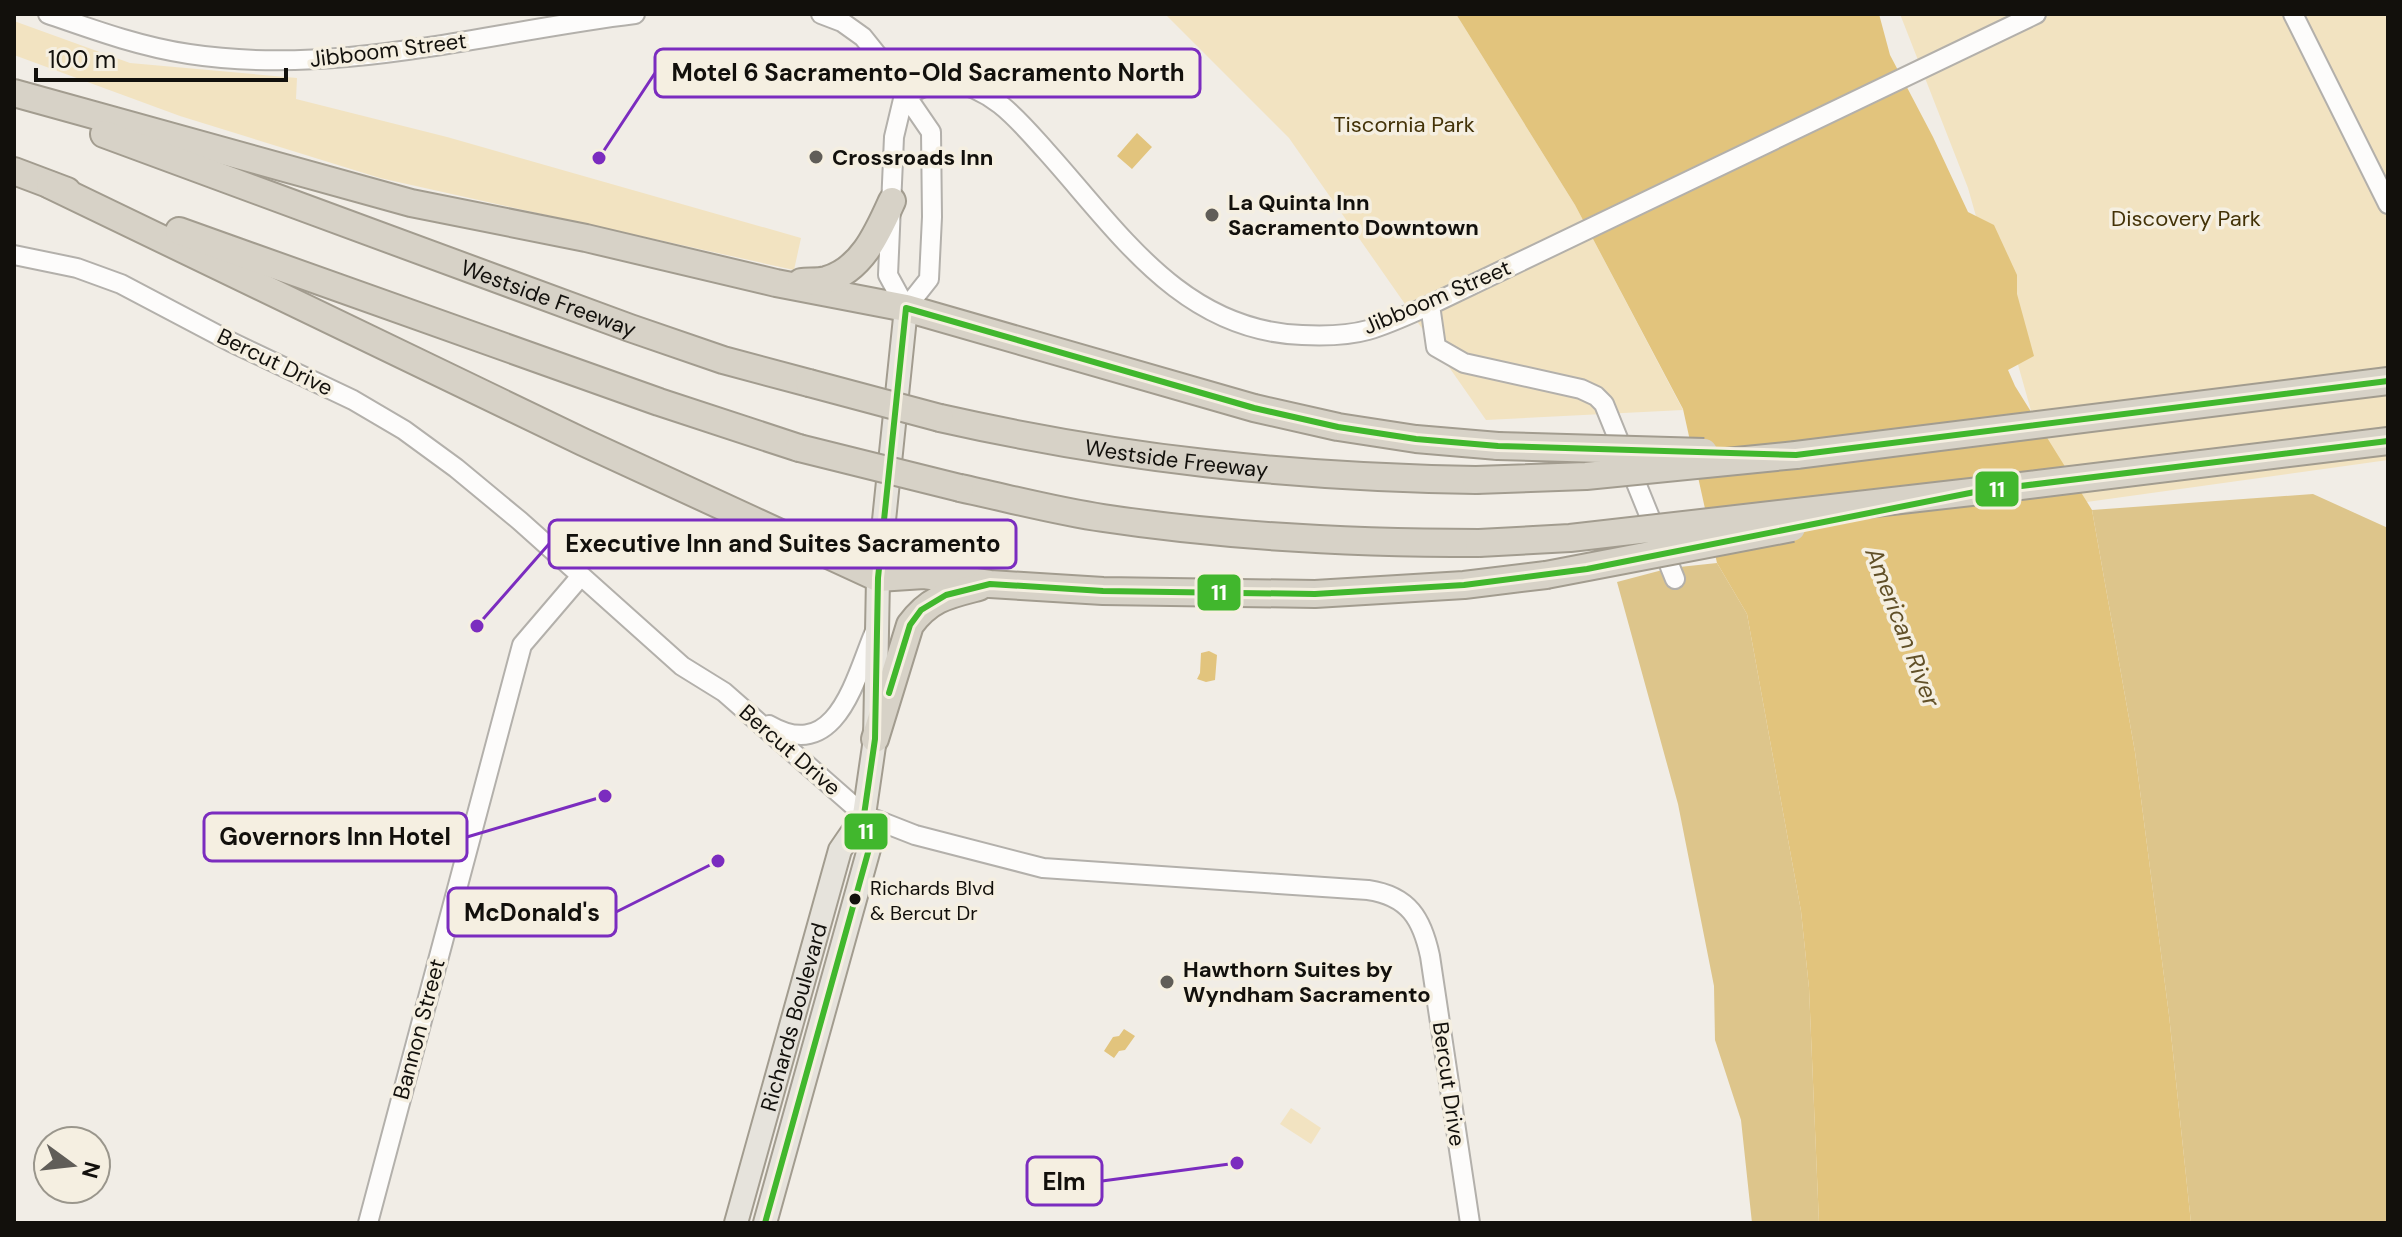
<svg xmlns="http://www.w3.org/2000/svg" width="2402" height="1237" font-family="'DM Sans',sans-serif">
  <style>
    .green { fill: #f2e3c1 }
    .forest { fill: #ddc58b }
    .water { fill: #e2c47d }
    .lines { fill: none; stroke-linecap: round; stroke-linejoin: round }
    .minor-casing { stroke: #b3b0ab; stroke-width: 22 }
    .major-casing { stroke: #a29c8f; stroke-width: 26 }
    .highway-casing { stroke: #a29c8f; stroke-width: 30 }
    .minor { stroke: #fdfcfb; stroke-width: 18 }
    .major { stroke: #e6e3dc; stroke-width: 22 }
    .highway { stroke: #d7d2c7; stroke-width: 26 }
    .highway-bridge-casing { stroke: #a29c8f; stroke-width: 30; stroke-linecap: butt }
    .highway-bridge { stroke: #d7d2c7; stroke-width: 26 }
    .bus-1-casing { stroke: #f5efe1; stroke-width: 12 }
    .bus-1 { stroke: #41b72d; stroke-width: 6 }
    .poi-dot { fill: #605d58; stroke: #f5efe1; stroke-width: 3 }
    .bus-dot { fill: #12100c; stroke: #f5efe1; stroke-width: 3 }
    .labels { text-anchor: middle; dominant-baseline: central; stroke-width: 7; stroke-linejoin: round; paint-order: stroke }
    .bus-label { font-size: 20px; fill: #12100c; stroke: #f5efe1; text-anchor: start }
    .street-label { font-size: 22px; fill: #12100c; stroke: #f5efe1 }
    .park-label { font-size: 22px; fill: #433207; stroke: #f5efe1 }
    .poi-label { font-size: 22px; font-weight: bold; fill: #12100c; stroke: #f5efe1; text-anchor: start }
    .water-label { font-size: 24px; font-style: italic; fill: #615028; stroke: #f5efe1 }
    .leader { fill: none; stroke: #7b2cbf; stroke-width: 3 }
    .callout-dot { fill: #7b2cbf; stroke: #f5efe1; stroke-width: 3 }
    .callout { fill: #f5efe1; stroke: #7b2cbf; stroke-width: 3 }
    .callout-label { font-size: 24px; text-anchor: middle; font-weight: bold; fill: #12100c }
    .line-badge { stroke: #f5efe1; stroke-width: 3 }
    .badge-label { font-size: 22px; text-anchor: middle; font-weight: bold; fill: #fff }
  </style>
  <rect width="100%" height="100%" fill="#f1ede6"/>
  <path class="green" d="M 1165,14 L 1456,14 L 1575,205 L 1683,410 L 1486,420 L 1289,138 Z
    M 1900,14 L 2388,14 L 2388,460 L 2058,506 L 1968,188 Z
    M 14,21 L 130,63 L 297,78 L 296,99 L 447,137 L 801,238 L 794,270 L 380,178 L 180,116 L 14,55 Z
    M 1291,1108 L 1321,1128 L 1311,1144 L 1280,1124 Z"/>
  <path class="forest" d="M 2313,494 L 2388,528 L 2388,1223 L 2191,1223 L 2169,1015 L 2135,752 L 2092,510 Z
    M 1717,563 L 1747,614 L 1801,911 L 1809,988 L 1819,1223 L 1752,1223 L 1741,1120 L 1715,1040 L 1714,986 L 1678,804 L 1617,582 L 1670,568 Z"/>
  <path class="water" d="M 1456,14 L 1879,14 L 1890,55 L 1933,137 L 1968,212 L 1994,225 L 2017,275 L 2017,294 L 2034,356 L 2008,370 L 2015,386 L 2092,510 L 2135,752 L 2169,1015 L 2191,1223 L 1819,1223 L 1809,988 L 1801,911 L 1747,614 L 1717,563 L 1683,409 L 1575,205 Z
    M 1137,133 L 1152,147 L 1132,169 L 1117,156 Z
    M 1209,651 L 1217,655 L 1215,680 L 1206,682 L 1197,679 L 1200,673 L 1201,653 Z
    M 1124,1029 L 1135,1036 L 1125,1050 L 1119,1051 L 1114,1058 L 1104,1051 L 1113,1037 L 1119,1036 Z"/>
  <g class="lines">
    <defs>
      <path id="minor" d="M 48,14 C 94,30 141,47 189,54 C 339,77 487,32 635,14
        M 821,14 L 842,22 L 863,37 L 883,62 L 931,132 L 932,217 L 929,279 L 906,308 L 888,275 L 894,137 L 904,95
        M 2293,14 L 2388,204
        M 904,95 C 917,91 937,80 950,82 C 993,88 1019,121 1046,151 C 1119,232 1182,331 1302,335 C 1324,336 1347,336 1368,330 C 1389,324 1410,314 1430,305 L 2036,14
        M 14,255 L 77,268 L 121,284 L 231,342 L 353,400 L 404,430 L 456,468 L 520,521 L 682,666 L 724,692 L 864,815 L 915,835 L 1043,868 L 1368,890 C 1409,896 1422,919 1430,956 L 1470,1223
        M 1430,305 L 1436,347 L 1464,363 L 1581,389 L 1596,396 L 1604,404 L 1675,579
        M 769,725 C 837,764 855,678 875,631
        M 368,1223 L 522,645 L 581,576"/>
      <g id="major">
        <path id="s1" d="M 736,1223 L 840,850 L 864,815"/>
        <path d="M 765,1223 L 869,849 L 864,815 L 875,739 L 878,578 L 906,308"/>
      </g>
      <g id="highway">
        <path d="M 14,93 L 411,203 L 586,238 L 776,283 L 906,308 L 1254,408 L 1338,427 L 1416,439 L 1498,446"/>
        <path id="s2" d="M 104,134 L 630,328 L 723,360 L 809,383"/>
        <path d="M 14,171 L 67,191"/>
        <path d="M 50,185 L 583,442 L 878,578 L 924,575 L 990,584 L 1103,591 L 1315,594 L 1464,585 L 1546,575"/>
        <path d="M 179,231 L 659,402 L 799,448"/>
        <path d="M 801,282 C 808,281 818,282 826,280 C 862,270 878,232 892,201"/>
        <path id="s3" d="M 940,418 C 1122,459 1290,477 1476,480"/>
        <path d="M 1796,455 L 2388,381"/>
        <path d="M 960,488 C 1007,498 1055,511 1103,518 C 1228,537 1353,543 1479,543"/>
        <path d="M 1980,491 L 2388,441"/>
        <path d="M 875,739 L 910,625 C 930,598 948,595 979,587"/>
      </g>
    </defs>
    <use href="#minor" class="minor-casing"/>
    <use href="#major" class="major-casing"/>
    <use href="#highway" class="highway-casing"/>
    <use href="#minor" class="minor"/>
    <use href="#major" class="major"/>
    <use href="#highway" class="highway"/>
    <defs>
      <path id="highway-bridge" d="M 809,383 L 940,418
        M 1498,446 L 1704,452
        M 799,448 L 960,488
        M 1476,480 L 1586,476 L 1796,455
        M 1479,543 L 1570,538 L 1980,491
        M 1546,575 L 1792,528"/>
    </defs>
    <use href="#highway-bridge" class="highway-bridge-casing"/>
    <use href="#highway-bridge" class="highway-bridge"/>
    <defs>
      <path id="bus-1" d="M 889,693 L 910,625 L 921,610 L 946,595 L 990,584 L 1103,591 L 1315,594 L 1464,585 L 1587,569 L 1980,491 L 2388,441
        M 765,1223 L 869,849 L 864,815 L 875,739 L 878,578 L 906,308 L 1254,408 L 1338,427 L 1416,439 L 1498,446 L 1796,455 L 2388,381"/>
    </defs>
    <use href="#bus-1" class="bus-1-casing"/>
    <use href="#bus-1" class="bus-1"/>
  </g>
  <g class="poi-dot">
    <circle cx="816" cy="157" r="8"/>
    <circle cx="1212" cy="215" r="8"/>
    <circle cx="1167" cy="982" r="8"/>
  </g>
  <circle class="bus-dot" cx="855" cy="899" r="7"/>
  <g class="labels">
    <g class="bus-label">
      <text x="870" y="888">Richards Blvd<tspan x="870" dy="25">&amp; Bercut Dr</tspan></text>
    </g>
    <g class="street-label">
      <text transform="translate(388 50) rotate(-7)">Jibboom Street</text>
      <text transform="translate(1437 297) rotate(-23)">Jibboom Street</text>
      <text stroke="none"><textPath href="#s2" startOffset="474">Westside Freeway</textPath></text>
      <text transform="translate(275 362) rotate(26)">Bercut Drive</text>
      <text stroke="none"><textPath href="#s3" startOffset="240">Westside Freeway</textPath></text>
      <text transform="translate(790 750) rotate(41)">Bercut Drive</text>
      <text stroke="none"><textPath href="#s1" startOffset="214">Richards Boulevard</textPath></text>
      <text transform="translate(419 1029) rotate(-75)">Bannon Street</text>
      <text transform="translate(1449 1084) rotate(82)">Bercut Drive</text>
    </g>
    <g class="park-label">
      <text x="1404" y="124">Tiscornia Park</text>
      <text x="2186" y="218">Discovery Park</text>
    </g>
    <g class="poi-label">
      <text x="832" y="157">Crossroads Inn</text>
      <text x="1228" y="202">La Quinta Inn<tspan x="1228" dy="25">Sacramento Downtown</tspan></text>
      <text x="1183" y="969">Hawthorn Suites by<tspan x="1183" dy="25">Wyndham Sacramento</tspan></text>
    </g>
    <g class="water-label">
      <text transform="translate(1903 627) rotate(69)">American River</text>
    </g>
  </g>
  <path class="leader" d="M599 158L655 73M477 626L549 544M605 796L467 837M718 861L616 912M1237 1163L1102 1181"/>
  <g class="callout-dot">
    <circle cx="599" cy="158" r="8"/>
    <circle cx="477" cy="626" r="8"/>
    <circle cx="605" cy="796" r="8"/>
    <circle cx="718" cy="861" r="8"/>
    <circle cx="1237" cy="1163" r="8"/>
  </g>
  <g class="callout">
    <rect x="655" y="49" width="545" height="48" rx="8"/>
    <rect x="549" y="520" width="467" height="48" rx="8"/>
    <rect x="204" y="813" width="263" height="48" rx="8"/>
    <rect x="448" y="888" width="168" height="48" rx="8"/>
    <rect x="1027" y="1157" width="75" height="48" rx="8"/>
  </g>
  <g class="callout-label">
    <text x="928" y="81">Motel 6 Sacramento-Old Sacramento North</text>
    <text x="783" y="552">Executive Inn and Suites Sacramento</text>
    <text x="335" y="845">Governors Inn Hotel</text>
    <text x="532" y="921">McDonald's</text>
    <text x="1064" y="1190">Elm</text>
  </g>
  <g class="line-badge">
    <rect x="1974" y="470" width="46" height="38" rx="8" fill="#41b72d"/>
    <rect x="1196" y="573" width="46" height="39" rx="8" fill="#41b72d"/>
    <rect x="843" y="812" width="46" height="39" rx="8" fill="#41b72d"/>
  </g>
  <g class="badge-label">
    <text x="1997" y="497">11</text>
    <text x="1219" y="600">11</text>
    <text x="866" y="839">11</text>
  </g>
  <rect width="2402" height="1237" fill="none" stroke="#12100c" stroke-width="32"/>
  <g transform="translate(72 1165) rotate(105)"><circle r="38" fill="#f5efe1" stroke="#9a968c" stroke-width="2"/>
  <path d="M0-6L14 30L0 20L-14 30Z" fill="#605d58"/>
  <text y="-12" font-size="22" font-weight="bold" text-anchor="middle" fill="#12100c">N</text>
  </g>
  <path d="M36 68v12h250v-12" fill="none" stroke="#12100c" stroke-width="4"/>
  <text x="48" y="68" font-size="24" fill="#12100c" stroke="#f5efe1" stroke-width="6" paint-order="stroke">100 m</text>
</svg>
